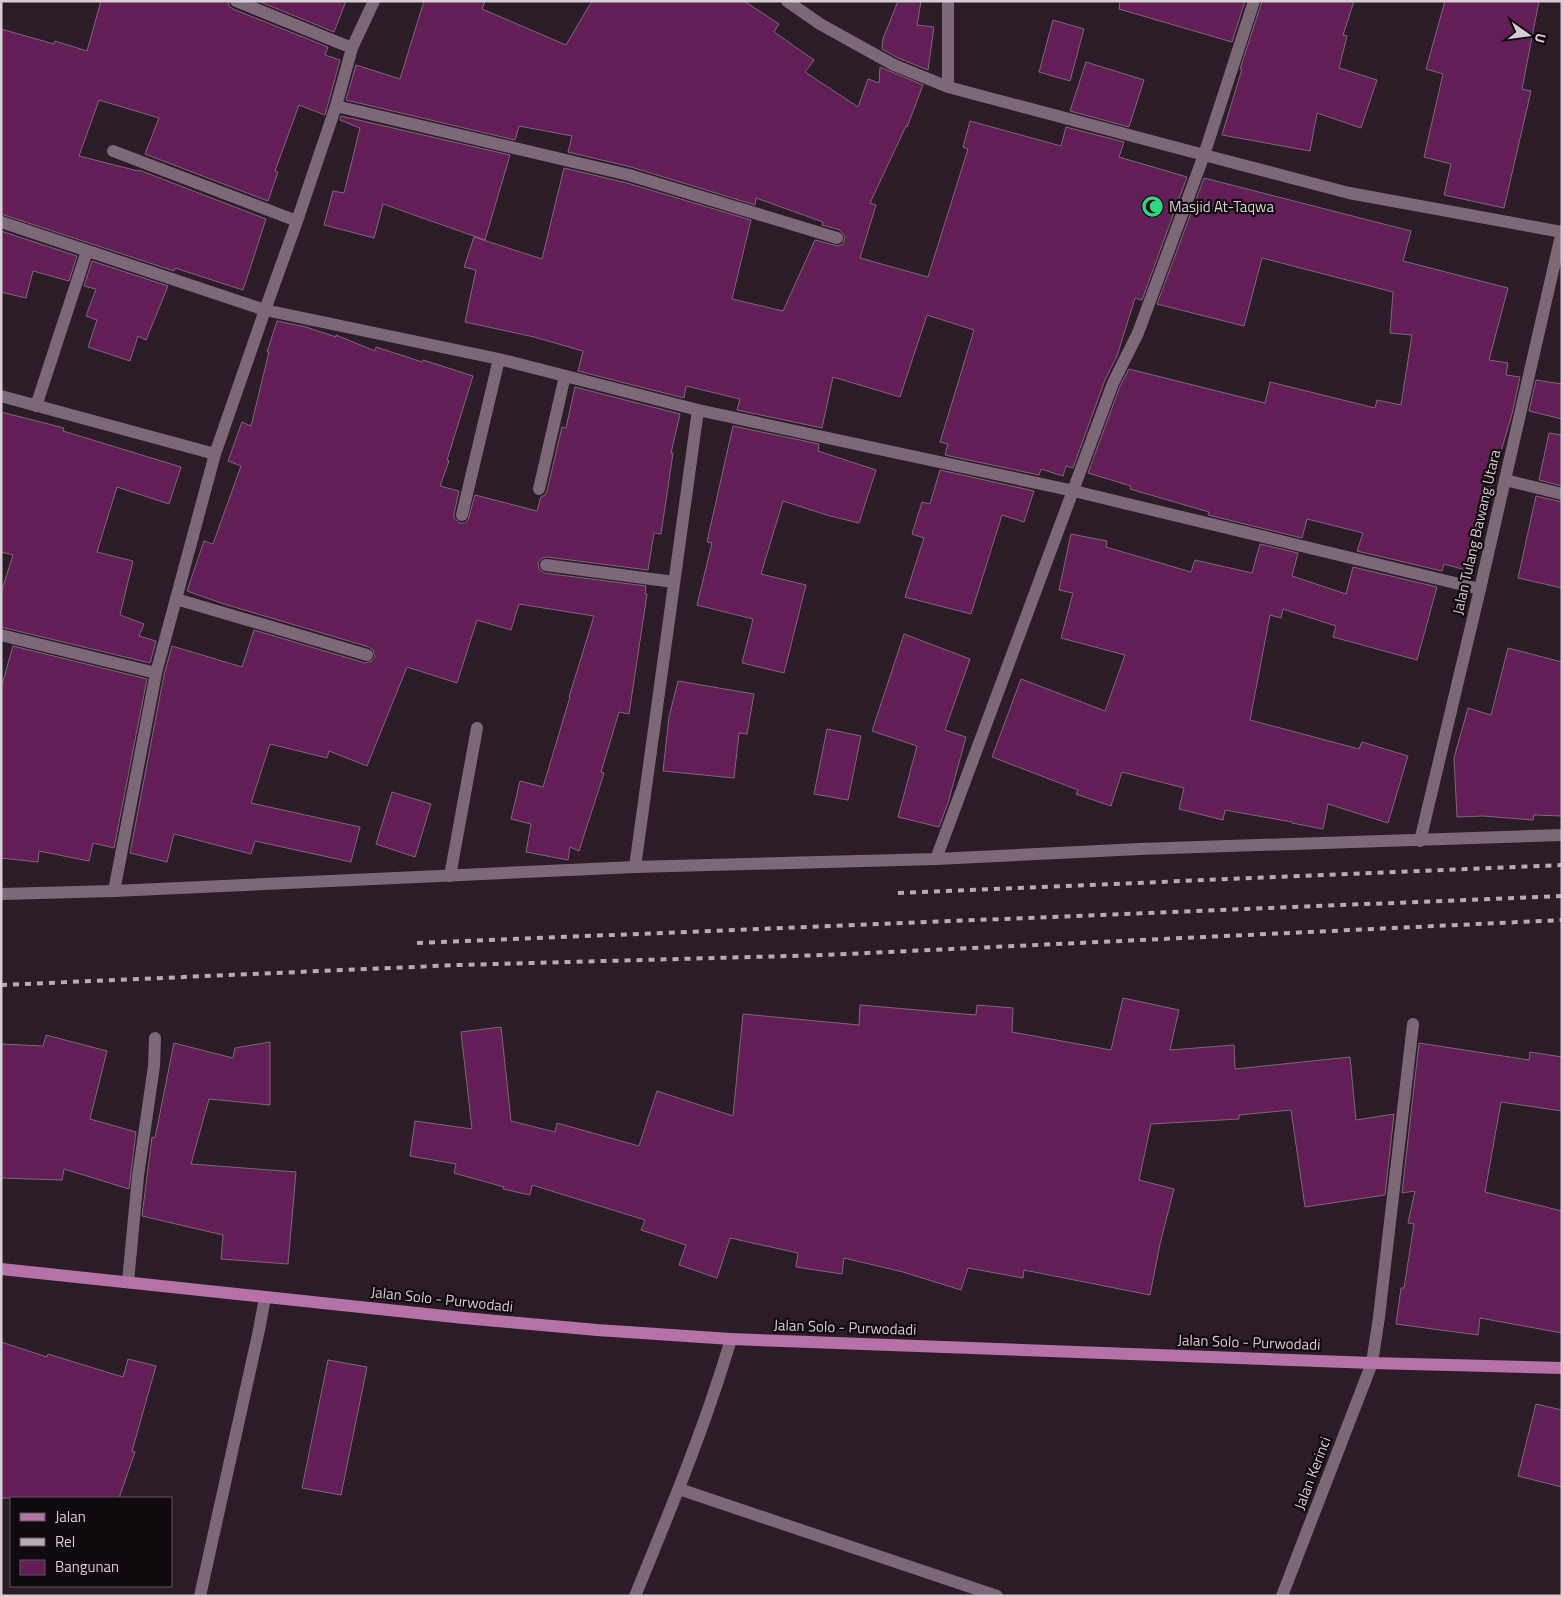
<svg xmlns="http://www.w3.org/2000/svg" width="1563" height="1597" font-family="'Titillium Web',sans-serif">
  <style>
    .building { fill: #631e57; stroke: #7c6877 }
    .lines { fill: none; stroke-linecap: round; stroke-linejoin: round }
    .street { stroke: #7c6877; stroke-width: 12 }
    .secondary { stroke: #7c6877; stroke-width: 12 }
    .primary { stroke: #b671a7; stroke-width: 12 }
    .rail { stroke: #b8abb4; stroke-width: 4; stroke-dasharray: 6 6; stroke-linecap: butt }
    .labels { text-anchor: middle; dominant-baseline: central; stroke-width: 4.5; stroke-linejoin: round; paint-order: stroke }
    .poi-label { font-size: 15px; fill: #d9cdd5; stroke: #10090e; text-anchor: start }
    .street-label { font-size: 15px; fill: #d9cdd5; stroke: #10090e }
  </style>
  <rect width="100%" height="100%" fill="#2c1c28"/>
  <path class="building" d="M 101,1 L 228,1 L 229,6 L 233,9 L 328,47 L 325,55 L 340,60 L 325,115 L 299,105 L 275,171 L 278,172 L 268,201 L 145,154 L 159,118 L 99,100 L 79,156 L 138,171 L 139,170 L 266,219 L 243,290 L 175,268 L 174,271 L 1,214 L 1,29 L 54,44 L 55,41 L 87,51 Z
    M 258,1 L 346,1 L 334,32 Z
    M 424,1 L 485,1 L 482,9 L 566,45 L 592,1 L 744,1 L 779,24 L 774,32 L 814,60 L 805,72 L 858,107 L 868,79 L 879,83 L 880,67 L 923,85 L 907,127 L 906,126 L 870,203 L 876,205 L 860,258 L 928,277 L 968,149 L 963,147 L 970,121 L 1061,146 L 1066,127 L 1124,142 L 1119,157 L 1187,177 L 1142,300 L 1135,298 L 1117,356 L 1105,380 L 1073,468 L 1066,466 L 1063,476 L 1041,469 L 1039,475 L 945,455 L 948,444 L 940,442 L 974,330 L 927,315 L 900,397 L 833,377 L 822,428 L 737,410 L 740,399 L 686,386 L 684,398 L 578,371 L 583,351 L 534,337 L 465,322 L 476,270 L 464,267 L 474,237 L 542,259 L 564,168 L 627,183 L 751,220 L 732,299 L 783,311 L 815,240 L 838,246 L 843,244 L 845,237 L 840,230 L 822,225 L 823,222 L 756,198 L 755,205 L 631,167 L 568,152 L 572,136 L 519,126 L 515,140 L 346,100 L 356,65 L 400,79 Z
    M 898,1 L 921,1 L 917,25 L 934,27 L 928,70 L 898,58 L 882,49 L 883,39 Z
    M 1120,1 L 1245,1 L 1232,42 L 1119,9 Z
    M 1262,1 L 1354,1 L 1343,35 L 1347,36 L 1339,68 L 1377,80 L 1361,128 L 1317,113 L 1310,151 L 1222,135 L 1242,69 L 1240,69 Z
    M 1445,1 L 1539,1 L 1522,89 L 1531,91 L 1504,208 L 1444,195 L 1451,164 L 1424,157 L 1443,74 L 1426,69 Z
    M 1053,20 L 1084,29 L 1070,81 L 1039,72 Z
    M 1086,62 L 1144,80 L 1129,127 L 1070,111 Z
    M 341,116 L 510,155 L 485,240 L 383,204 L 374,238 L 324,225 L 333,191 L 344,193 L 360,128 L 340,120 Z
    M 1204,178 L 1411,231 L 1403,261 L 1508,288 L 1489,360 L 1508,363 L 1506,375 L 1520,377 L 1512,414 L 1466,570 L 1444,564 L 1442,571 L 1357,551 L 1363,533 L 1307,519 L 1302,538 L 1208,515 L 1209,512 L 1130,489 L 1131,486 L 1088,473 L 1120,386 L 1129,369 L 1265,403 L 1270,382 L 1375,408 L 1377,400 L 1401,405 L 1412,335 L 1390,333 L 1393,292 L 1262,258 L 1244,326 L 1157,304 Z
    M 1,231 L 77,256 L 69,281 L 33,271 L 26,298 L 1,292 Z
    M 92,261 L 168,286 L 146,340 L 138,336 L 130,361 L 88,347 L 97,320 L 86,316 L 96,289 L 84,286 Z
    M 277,321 L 306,327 L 336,337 L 336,335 L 375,351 L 376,347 L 422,362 L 423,360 L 473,376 L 447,460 L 449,461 L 440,486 L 459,491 L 454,514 L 454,518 L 460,523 L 465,523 L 468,520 L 475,495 L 537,511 L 541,497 L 545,495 L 547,491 L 562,427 L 566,428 L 575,387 L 680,414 L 671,453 L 673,453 L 661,534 L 654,533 L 648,570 L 547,557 L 542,558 L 538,563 L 539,569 L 544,573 L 646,586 L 645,594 L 647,594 L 629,714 L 619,712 L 601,772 L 604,773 L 579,851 L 570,847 L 568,860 L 526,852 L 531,824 L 511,819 L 520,781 L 543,787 L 570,697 L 569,697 L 594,616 L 519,604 L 511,630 L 477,620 L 457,683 L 407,667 L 367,766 L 329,751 L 327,758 L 270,744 L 251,803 L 360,827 L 351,862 L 255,841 L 251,854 L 174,834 L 167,862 L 130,853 L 164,675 L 172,646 L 242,667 L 254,630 L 365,663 L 372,661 L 375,657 L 373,650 L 369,647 L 224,604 L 187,591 L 204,541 L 213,544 L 241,466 L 228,461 L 242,422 L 251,426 L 269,352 L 267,352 Z
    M 1536,380 L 1562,384 L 1562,419 L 1529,411 Z
    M 1,412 L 64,428 L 63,431 L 181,467 L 169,504 L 117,487 L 97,552 L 133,561 L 120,615 L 144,624 L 139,636 L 156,641 L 150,663 L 1,627 L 1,593 L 13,555 L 1,552 Z
    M 733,426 L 819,444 L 818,451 L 876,470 L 859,523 L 830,516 L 783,501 L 761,574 L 806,585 L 784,673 L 742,663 L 753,619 L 697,605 L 712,543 L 707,542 Z
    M 1549,433 L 1562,435 L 1562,486 L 1539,480 Z
    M 940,470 L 1034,491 L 1024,522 L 1002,515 L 971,614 L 905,597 L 924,538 L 912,534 L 922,502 L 930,504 Z
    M 1536,496 L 1562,502 L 1562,588 L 1518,578 Z
    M 1071,534 L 1107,541 L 1106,547 L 1191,572 L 1195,560 L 1252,573 L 1260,544 L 1298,553 L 1292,576 L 1346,594 L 1353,567 L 1437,587 L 1417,660 L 1333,637 L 1336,626 L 1283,609 L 1281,618 L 1270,615 L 1250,720 L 1359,749 L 1362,742 L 1408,756 L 1388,823 L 1328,804 L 1323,829 L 1292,823 L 1292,822 L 1225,810 L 1223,820 L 1179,809 L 1184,788 L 1122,772 L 1111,806 L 1076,794 L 1078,790 L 992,757 L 1021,679 L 1105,711 L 1125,655 L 1061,638 L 1073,593 L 1059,590 Z
    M 904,634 L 970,659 L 945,730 L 966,737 L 948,803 L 939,827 L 898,817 L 917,746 L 872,731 Z
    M 13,646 L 147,679 L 114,848 L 93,843 L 89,861 L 39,851 L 38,862 L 1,858 L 1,688 Z
    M 1508,648 L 1562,662 L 1562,816 L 1534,815 L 1533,820 L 1483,816 L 1457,817 L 1454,758 L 1468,708 L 1491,715 Z
    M 678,681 L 754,694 L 747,734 L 739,733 L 734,778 L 663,771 L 669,717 Z
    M 827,729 L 861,736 L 848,800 L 814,794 Z
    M 392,792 L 431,804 L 415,857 L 376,844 Z
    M 1123,998 L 1179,1010 L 1170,1050 L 1234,1045 L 1235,1069 L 1350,1057 L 1356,1120 L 1394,1114 L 1385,1195 L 1305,1207 L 1291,1110 L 1239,1115 L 1239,1119 L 1151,1124 L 1139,1180 L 1174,1189 L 1160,1244 L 1150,1295 L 1024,1270 L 1023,1278 L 968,1268 L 961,1290 L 903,1272 L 844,1258 L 842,1274 L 796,1267 L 798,1253 L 730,1238 L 717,1278 L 679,1265 L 686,1245 L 641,1230 L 645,1220 L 532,1185 L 530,1195 L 503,1189 L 504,1187 L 454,1173 L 456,1164 L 410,1156 L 415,1121 L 472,1129 L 461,1032 L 501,1027 L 511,1121 L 555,1132 L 557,1123 L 639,1146 L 657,1091 L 733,1116 L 743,1014 L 859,1025 L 860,1005 L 976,1015 L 977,1005 L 1013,1008 L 1012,1032 L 1111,1050 Z
    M 46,1035 L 107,1051 L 90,1119 L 136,1132 L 129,1189 L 64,1169 L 62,1180 L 1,1178 L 1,1044 L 43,1046 Z
    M 270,1042 L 270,1105 L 209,1099 L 191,1164 L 296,1172 L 288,1264 L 221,1259 L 223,1235 L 142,1216 L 152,1137 L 155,1138 L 174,1043 L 233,1058 L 235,1048 Z
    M 1419,1043 L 1529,1060 L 1530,1052 L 1562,1057 L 1562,1111 L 1501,1102 L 1485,1192 L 1562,1211 L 1562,1333 L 1480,1318 L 1478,1335 L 1396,1324 L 1401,1288 L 1404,1288 L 1414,1224 L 1408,1223 L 1415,1191 L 1402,1193 Z
    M 1,1342 L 47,1357 L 48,1354 L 123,1377 L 128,1359 L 156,1366 L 132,1451 L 135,1452 L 119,1498 L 1,1498 Z
    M 328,1360 L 367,1367 L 341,1495 L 302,1488 Z
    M 1536,1404 L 1562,1410 L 1562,1487 L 1518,1476 Z"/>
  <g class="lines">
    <path class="street" d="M 236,1 L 352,48
      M 787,1 L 820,24 L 894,65 L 948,87 L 1204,155 L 1138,333 L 1113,383 L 936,859
      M 1254,1 L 1204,155 L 1349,193 L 1562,232
      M 948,87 L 948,1
      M 336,106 L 629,175 L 837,238
      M 113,151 L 297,221
      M 1,222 L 265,310 L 499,359 L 698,410 L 1074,491 L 1480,589
      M 1,396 L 215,454
      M 36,406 L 87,251
      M 1505,480 L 1562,494
      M 539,489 L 565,376
      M 462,515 L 499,359
      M 546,565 L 674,582
      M 176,599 L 367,655
      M 1,635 L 156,673
      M 635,867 L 698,410
      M 450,876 L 477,728
      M 114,891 L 156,673 L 215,454 L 265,310 L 297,221 L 336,106 L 352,48 L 374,1
      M 128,1282 L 138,1176 L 154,1066 L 155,1038
      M 1372,1363 L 1379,1317 L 1413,1024
      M 679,1489 L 997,1596
      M 200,1596 L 259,1330 L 265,1298
      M 635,1596 C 670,1511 705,1427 731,1339"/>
    <path class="secondary" d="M 1420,841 L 1480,589 L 1562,231
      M 1,894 L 114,891 L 635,867 L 936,859 L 1140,849 L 1562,835
      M 1282,1596 L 1372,1363"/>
    <path class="primary" d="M 1,1269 L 464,1318 L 597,1330 L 731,1339 L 1372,1363 L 1562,1368"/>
    <path class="rail" d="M 898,893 L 1562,865
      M 417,943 L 1562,896
      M 1,985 L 458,965 L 825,955 L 1562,920"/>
  </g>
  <defs>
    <symbol id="mosque-disc" viewBox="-11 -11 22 22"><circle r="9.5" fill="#2ed883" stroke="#10090e"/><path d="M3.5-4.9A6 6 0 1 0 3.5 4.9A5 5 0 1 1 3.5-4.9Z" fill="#111"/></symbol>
  </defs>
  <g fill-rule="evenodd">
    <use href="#mosque-disc" x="1140" y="194" width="25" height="25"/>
  </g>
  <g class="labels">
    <g class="poi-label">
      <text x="1169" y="206">Masjid At-Taqwa</text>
    </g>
    <g class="street-label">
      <text transform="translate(1476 532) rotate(-77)">Jalan Tulang Bawang Utara</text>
      <text transform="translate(442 1299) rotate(6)">Jalan Solo - Purwodadi</text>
      <text transform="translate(845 1327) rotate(2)">Jalan Solo - Purwodadi</text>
      <text transform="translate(1249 1342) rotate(2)">Jalan Solo - Purwodadi</text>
      <text transform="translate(1312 1473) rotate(-69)">Jalan Kerinci</text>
    </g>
  </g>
  <rect width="1563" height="1597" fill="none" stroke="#d9cdd5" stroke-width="5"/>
  <rect x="10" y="1497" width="162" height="90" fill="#10090e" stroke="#60575e"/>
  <rect x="20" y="1513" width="25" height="8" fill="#b671a7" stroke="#60575e"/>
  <text x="55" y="1522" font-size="15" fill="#d9cdd5">Jalan</text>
  <rect x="20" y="1538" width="25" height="8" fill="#b8abb4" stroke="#60575e"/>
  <text x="55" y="1547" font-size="15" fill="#d9cdd5">Rel</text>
  <rect x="20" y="1560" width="25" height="15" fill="#631e57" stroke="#60575e"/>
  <text x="55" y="1572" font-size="15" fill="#d9cdd5">Bangunan</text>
  <g transform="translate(1528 35) rotate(104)" stroke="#10090e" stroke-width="4" paint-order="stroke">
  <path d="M0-4L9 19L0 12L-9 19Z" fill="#d9cdd5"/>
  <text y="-8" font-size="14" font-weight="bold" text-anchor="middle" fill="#d9cdd5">U</text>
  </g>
</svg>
